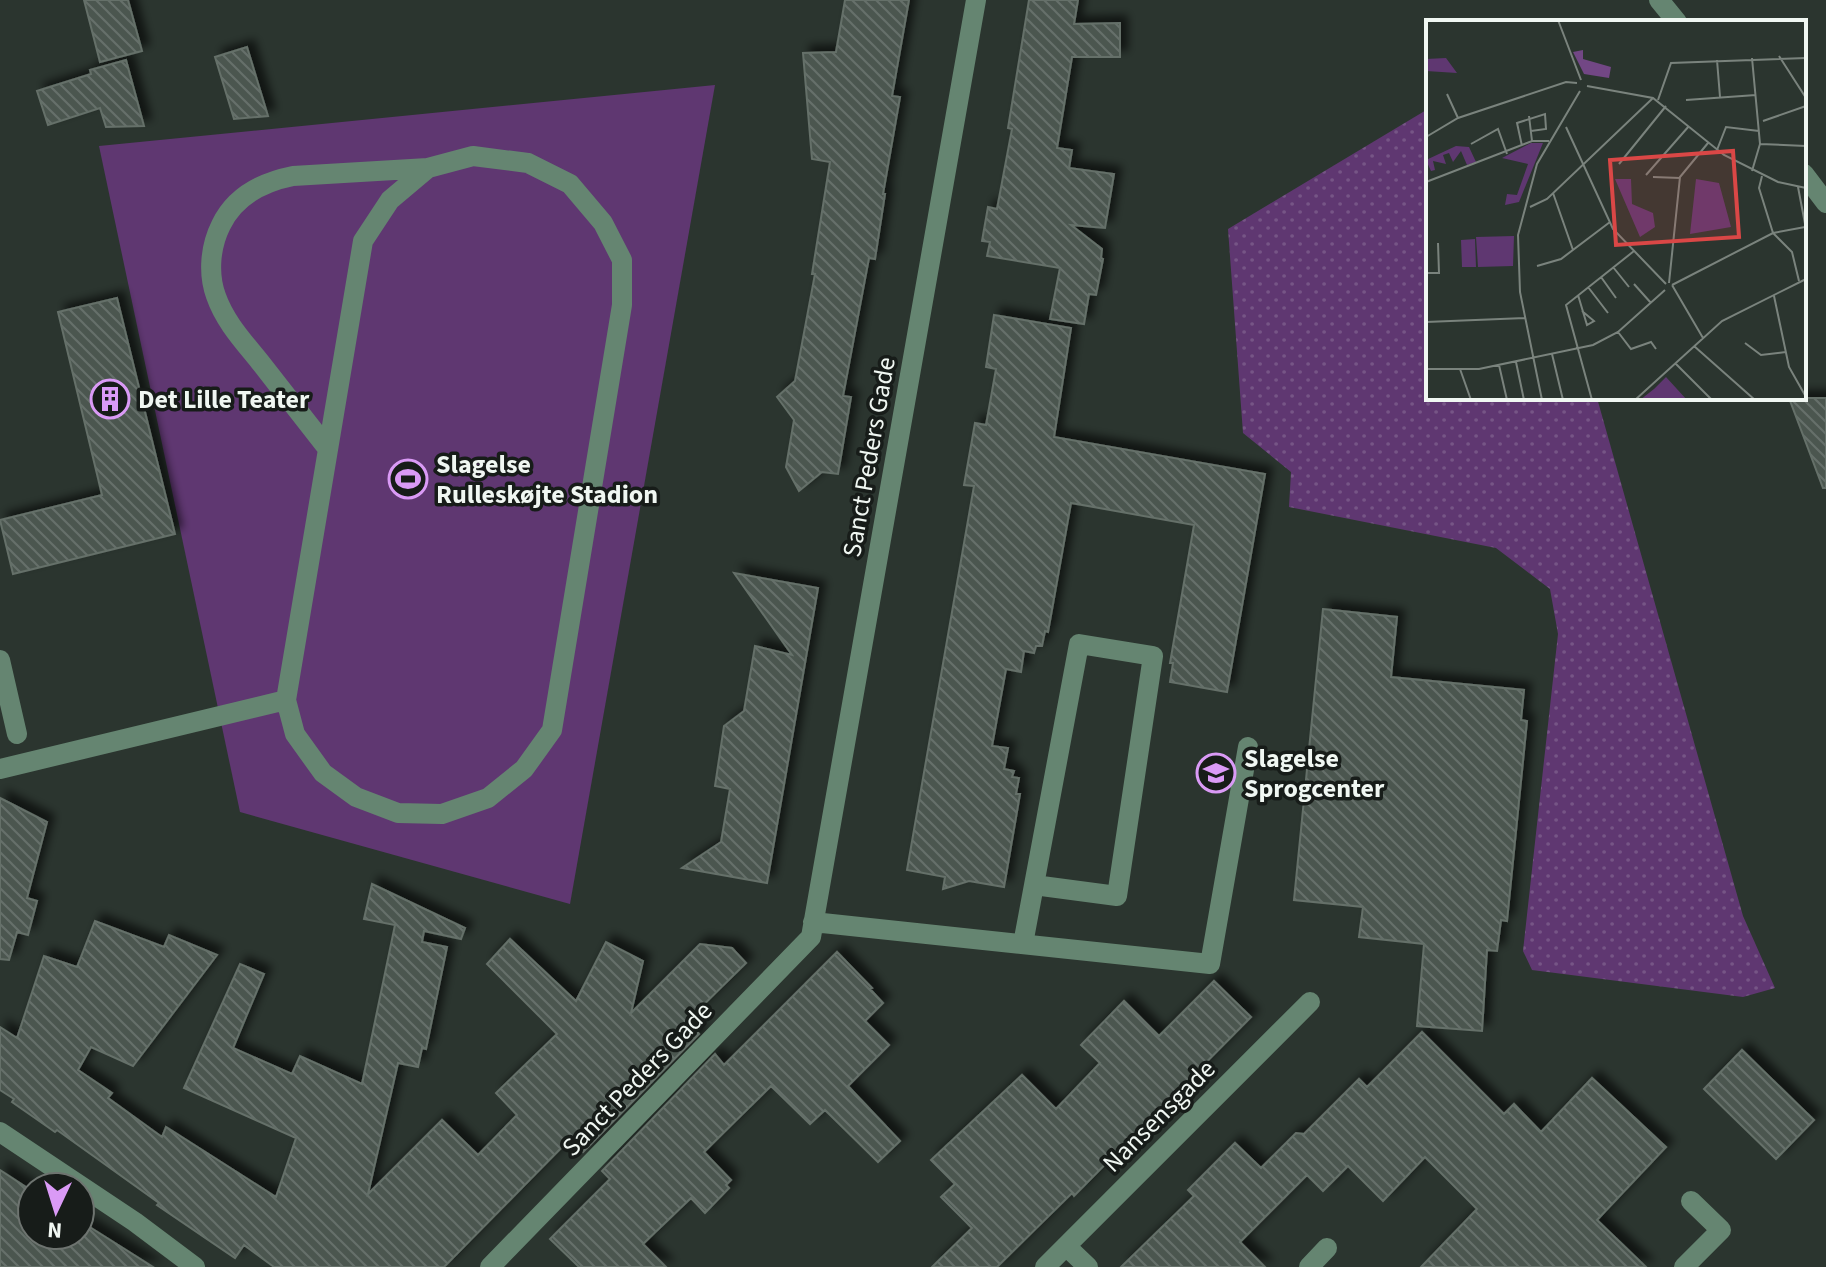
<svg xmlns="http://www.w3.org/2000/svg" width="1826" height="1267" font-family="'Source Sans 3',sans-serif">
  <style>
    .grass { fill: url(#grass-dots) }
    .pitch { fill: #5f3771 }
    .building { fill: url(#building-back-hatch); stroke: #657069; stroke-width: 2; filter: url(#shadow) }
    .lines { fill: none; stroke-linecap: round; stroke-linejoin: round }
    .minor { stroke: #658571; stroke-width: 20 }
    .labels { text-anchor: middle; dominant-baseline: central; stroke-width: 7; stroke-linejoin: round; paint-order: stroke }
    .poi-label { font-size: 26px; font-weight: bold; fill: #f0f7f2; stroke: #171c19; text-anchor: start }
    .street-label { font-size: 26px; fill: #f0f7f2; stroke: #171c19 }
    .inset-road { fill: none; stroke: #7a837d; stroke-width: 2 }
    .view { fill: #da4746; fill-opacity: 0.15; stroke: #da4746; stroke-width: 4 }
    .inset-edge { fill: none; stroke: #f0f7f2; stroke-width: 4 }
  </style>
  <defs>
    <pattern id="grass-dots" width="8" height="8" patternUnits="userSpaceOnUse" patternTransform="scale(2)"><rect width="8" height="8" fill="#5f3771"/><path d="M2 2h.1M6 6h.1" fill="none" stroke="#765586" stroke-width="1.8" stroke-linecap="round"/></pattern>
    <pattern id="building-back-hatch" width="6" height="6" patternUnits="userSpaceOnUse" patternTransform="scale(2)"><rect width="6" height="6" fill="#4c5750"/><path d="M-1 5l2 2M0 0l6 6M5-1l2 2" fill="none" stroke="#66706a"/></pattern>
    <filter id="shadow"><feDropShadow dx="7" dy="-7" stdDeviation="4" flood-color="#0009"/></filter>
  </defs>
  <rect width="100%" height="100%" fill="#2b352f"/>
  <path class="grass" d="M 1428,109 L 1428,398 L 1597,398 L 1743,916 L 1775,988 L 1743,997 L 1532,970 L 1523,951 L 1558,634 L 1550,589 L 1496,548 L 1289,507 L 1291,472 L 1243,433 L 1228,229 Z"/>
  <path class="pitch" d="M 715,85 L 570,904 L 240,812 L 99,146 Z"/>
  <path class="building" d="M 84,0 L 128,0 L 142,51 L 100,62 Z
    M 845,0 L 909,0 L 892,96 L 900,97 L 883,194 L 885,194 L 875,259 L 869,258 L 843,396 L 851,397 L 838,474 L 822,472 L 799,491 L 786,467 L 794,420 L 777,397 L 795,381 L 815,274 L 812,274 L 830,162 L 812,159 L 803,53 L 836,52 Z
    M 1029,0 L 1078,0 L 1074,24 L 1120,23 L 1120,57 L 1072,57 L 1057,148 L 1072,150 L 1069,168 L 1114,174 L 1105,228 L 1071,225 L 1102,249 L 1101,258 L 1103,259 L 1096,295 L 1089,294 L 1084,324 L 1050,319 L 1060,268 L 987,256 L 990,242 L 982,241 L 988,207 L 997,209 L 1012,129 L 1008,128 Z
    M 247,47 L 268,116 L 234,119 L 215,57 Z
    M 126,60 L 144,126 L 106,127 L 100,108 L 48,125 L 37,91 L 91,74 L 90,70 Z
    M 117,298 L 175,534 L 13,574 L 0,520 L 102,495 L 58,312 Z
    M 994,315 L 1071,328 L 1054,437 L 1265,474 L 1227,692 L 1170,682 L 1173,663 L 1170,663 L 1194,525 L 1071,503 L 1048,632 L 1045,631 L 1042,646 L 1036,646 L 1034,653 L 1024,651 L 1021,672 L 1006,669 L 992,746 L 1008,748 L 1004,769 L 1014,771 L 1012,777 L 1019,778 L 1016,794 L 1020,794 L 1004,887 L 969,881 L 943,889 L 945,877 L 907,870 L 974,486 L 964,485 L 975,423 L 986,425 L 996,369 L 986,367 Z
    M 1789,398 L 1826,398 L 1826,488 L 1823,488 Z
    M 734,573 L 818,588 L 767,883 L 682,868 L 721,842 L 730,789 L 715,786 L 724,726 L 744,711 L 755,646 L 792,655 Z
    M 1323,609 L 1397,617 L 1391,677 L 1524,690 L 1521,720 L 1527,721 L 1507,921 L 1501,920 L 1497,951 L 1487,950 L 1482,1031 L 1417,1026 L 1424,944 L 1359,937 L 1363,907 L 1294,900 Z
    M 0,798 L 47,822 L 27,898 L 37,901 L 28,935 L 17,932 L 9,960 L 0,959 Z
    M 372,884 L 465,928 L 461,939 L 424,931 L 422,942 L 447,947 L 426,1049 L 422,1048 L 418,1067 L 398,1063 L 368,1194 L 442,1120 L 478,1155 L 517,1115 L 496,1093 L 557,1034 L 487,964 L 510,939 L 576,1001 L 606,942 L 643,961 L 631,1013 L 700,944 L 732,948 L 746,963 L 688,1020 L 699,1034 L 583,1152 L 570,1139 L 444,1267 L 274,1267 L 244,1245 L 235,1258 L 157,1205 L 159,1203 L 57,1130 L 55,1132 L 12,1102 L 14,1099 L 0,1090 L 0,1027 L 17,1038 L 44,956 L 77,967 L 95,921 L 164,947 L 169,935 L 217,955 L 133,1066 L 91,1047 L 78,1070 L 112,1093 L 108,1098 L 162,1137 L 166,1127 L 276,1197 L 296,1138 L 184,1088 L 240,964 L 264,974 L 233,1048 L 292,1074 L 300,1056 L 362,1084 L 395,925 L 364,919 Z
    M 837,952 L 872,988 L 870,989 L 883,1003 L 865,1021 L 889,1045 L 848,1086 L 900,1141 L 878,1162 L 825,1110 L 810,1124 L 771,1086 L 704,1152 L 731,1180 L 726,1185 L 729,1188 L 705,1213 L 691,1198 L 643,1244 L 666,1267 L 579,1267 L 550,1239 L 610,1179 L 602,1171 L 715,1054 L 724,1065 Z
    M 1214,981 L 1251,1017 L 1074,1196 L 1072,1193 L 997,1267 L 932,1267 L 972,1228 L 941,1197 L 955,1184 L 931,1160 L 1022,1075 L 1056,1109 L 1100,1063 L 1081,1045 L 1124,1001 L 1159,1036 Z
    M 1422,1032 L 1504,1114 L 1514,1104 L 1541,1132 L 1592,1078 L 1666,1147 L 1597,1220 L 1646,1267 L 1421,1267 L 1477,1209 L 1425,1157 L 1383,1201 L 1348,1166 L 1323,1191 L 1307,1175 L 1240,1242 L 1265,1267 L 1121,1267 L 1194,1196 L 1188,1190 L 1235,1143 L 1261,1168 L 1296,1133 L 1304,1134 L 1359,1079 L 1367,1087 Z
    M 1742,1050 L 1814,1120 L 1776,1159 L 1704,1089 Z
    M 0,1170 L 32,1191 L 32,1235 L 80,1235 L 80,1221 L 153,1267 L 0,1267 Z"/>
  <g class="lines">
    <path class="minor" d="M 1659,0 L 1677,22
      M 473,156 L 528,163 L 570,184 L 603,223 L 622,260 L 622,305 L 552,730 L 524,769 L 488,798 L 442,814 L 398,813 L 356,797 L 323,773 L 295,734 L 286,700 L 363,241 L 390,200 L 428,168 Z
      M 1804,174 L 1826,203
      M 328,449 C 305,420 283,391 260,362 C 244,342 225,322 216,296 C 208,274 210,247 221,225 C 235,196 263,182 293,176 L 428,168
      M 0,660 L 17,734
      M 0,769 L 286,700
      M 813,922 L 1210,964 L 1248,747
      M 1023,944 L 1079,644 L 1153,656 L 1117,896 L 1034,885
      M 0,1132 L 135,1222 L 195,1267
      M 1066,1246 L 1088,1267
      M 490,1267 L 811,937 L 976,0
      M 1045,1267 L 1310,1002
      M 1309,1267 L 1327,1248
      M 1684,1267 L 1721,1230 L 1691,1201"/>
  </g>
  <defs>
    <symbol id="building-ring" viewBox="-11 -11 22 22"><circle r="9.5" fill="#171c19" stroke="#da9af6" stroke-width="1.5"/><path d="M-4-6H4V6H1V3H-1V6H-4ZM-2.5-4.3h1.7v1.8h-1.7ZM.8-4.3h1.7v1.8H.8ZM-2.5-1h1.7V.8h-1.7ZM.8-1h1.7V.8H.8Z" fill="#da9af6"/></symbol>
    <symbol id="stadium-ring" viewBox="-11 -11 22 22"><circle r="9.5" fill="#171c19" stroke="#da9af6" stroke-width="1.5"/><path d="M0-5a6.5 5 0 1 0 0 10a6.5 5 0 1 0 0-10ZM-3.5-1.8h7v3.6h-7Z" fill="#da9af6"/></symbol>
    <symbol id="school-ring" viewBox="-11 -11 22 22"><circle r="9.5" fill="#171c19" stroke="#da9af6" stroke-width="1.5"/><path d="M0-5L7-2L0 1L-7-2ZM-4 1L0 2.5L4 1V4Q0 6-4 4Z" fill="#da9af6"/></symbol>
  </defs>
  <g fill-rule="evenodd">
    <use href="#building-ring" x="88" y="377" width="44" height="44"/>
    <use href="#stadium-ring" x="386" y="457" width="44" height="44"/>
    <use href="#school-ring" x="1194" y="751" width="44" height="44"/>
  </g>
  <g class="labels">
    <g class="poi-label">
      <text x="138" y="399">Det Lille Teater</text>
      <text x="436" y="464">Slagelse<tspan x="436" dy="30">Rulleskøjte Stadion</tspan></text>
      <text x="1244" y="758">Slagelse<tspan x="1244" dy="30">Sprogcenter</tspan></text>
    </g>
    <g class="street-label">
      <text transform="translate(869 457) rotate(-80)">Sanct Peders Gade</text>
      <text transform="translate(637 1079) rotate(-46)">Sanct Peders Gade</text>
      <text transform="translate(1159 1116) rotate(-45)">Nansensgade</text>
    </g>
  </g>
  <g transform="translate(1426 20)">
    <rect width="380" height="380" fill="#2b352f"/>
    <path d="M 20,38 L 31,53 L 0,51 L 0,39 ZM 105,123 L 117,123 L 93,182 L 79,185 L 81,174 L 91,175 L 102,144 L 76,138 ZM 30,126 L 43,127 L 50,142 L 41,145 L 35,131 L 27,142 L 23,133 L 17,135 L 20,144 L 7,141 L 9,150 L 5,151 L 0,140 ZM 189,159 L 205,159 L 206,184 L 227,193 L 229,207 L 214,217 ZM 88,216 L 87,246 L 52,247 L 50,217 Z" fill="#5f3771"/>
    <path d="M 157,30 L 157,39 L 185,47 L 183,58 L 158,54 L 147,32 Z" fill="#724785"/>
    <path d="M 240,357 L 261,380 L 214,380 L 228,369 Z" fill="#5f3771"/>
    <path d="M 270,159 L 293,163 L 305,207 L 264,214 ZM 49,219 L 50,247 L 36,247 L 35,220 Z" fill="#5f3771"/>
    <path class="inset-road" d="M 48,0 L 86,0M 132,0 L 155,60M 353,36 L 380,78M 291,40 L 294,77M 161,66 L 227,78 L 298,135 L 352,162 L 380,168M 21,74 L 32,98M 232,80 L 245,43 L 380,38M 260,80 L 330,75M 103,96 L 106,121M 337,101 L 380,86M 140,107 L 187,209 L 240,264M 0,117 L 32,98 L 140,62 L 151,63M 45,124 L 72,109 L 81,134M 334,124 L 380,126M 96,126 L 91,103 L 119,94 L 120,109 L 105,111M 291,130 L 300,107 L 333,111M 193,144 L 240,86M 326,151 L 334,124 L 326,38M 220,155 L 263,106M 336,156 L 333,168 L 347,213 L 366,232 L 373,261M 227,157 L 254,158M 0,162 L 106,121 L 123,121M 372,167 L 380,209M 127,173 L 147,230M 104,187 L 121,179 L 227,78M 111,246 L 135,239 L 184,202M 187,247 L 203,267M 0,253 L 13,253 L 12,223M 175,257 L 190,278M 243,263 L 254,157 L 282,123M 208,264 L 225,283M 246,265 L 347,213 L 379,207M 246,265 L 277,318M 162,267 L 182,293M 152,275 L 161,305 L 168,301 L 156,291M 348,276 L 363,347 L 380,377M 0,302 L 99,298M 192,312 L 205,329 L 225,322 L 230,329M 319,323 L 335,335 L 360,332M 268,326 L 329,380M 126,334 L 137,380M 90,342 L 98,380M 249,343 L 286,380M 73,345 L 81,380M 0,349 L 53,349 L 167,325 L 192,312 L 239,270M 34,349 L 45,380M 116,380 L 94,272 L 92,215 L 111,144 L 154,71M 166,380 L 140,285 L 208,231M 209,380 L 296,301 L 380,259"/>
    <path class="view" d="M 307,131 L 313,217 L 190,225 L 184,140 Z"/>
    <rect width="380" height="380" class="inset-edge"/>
  </g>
  <g transform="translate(56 1211) rotate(184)"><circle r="38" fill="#171c19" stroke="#6e7470" stroke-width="2"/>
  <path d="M0-6L14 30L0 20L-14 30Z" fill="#da9af6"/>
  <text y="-12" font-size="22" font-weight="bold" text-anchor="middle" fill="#f0f7f2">N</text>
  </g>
</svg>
